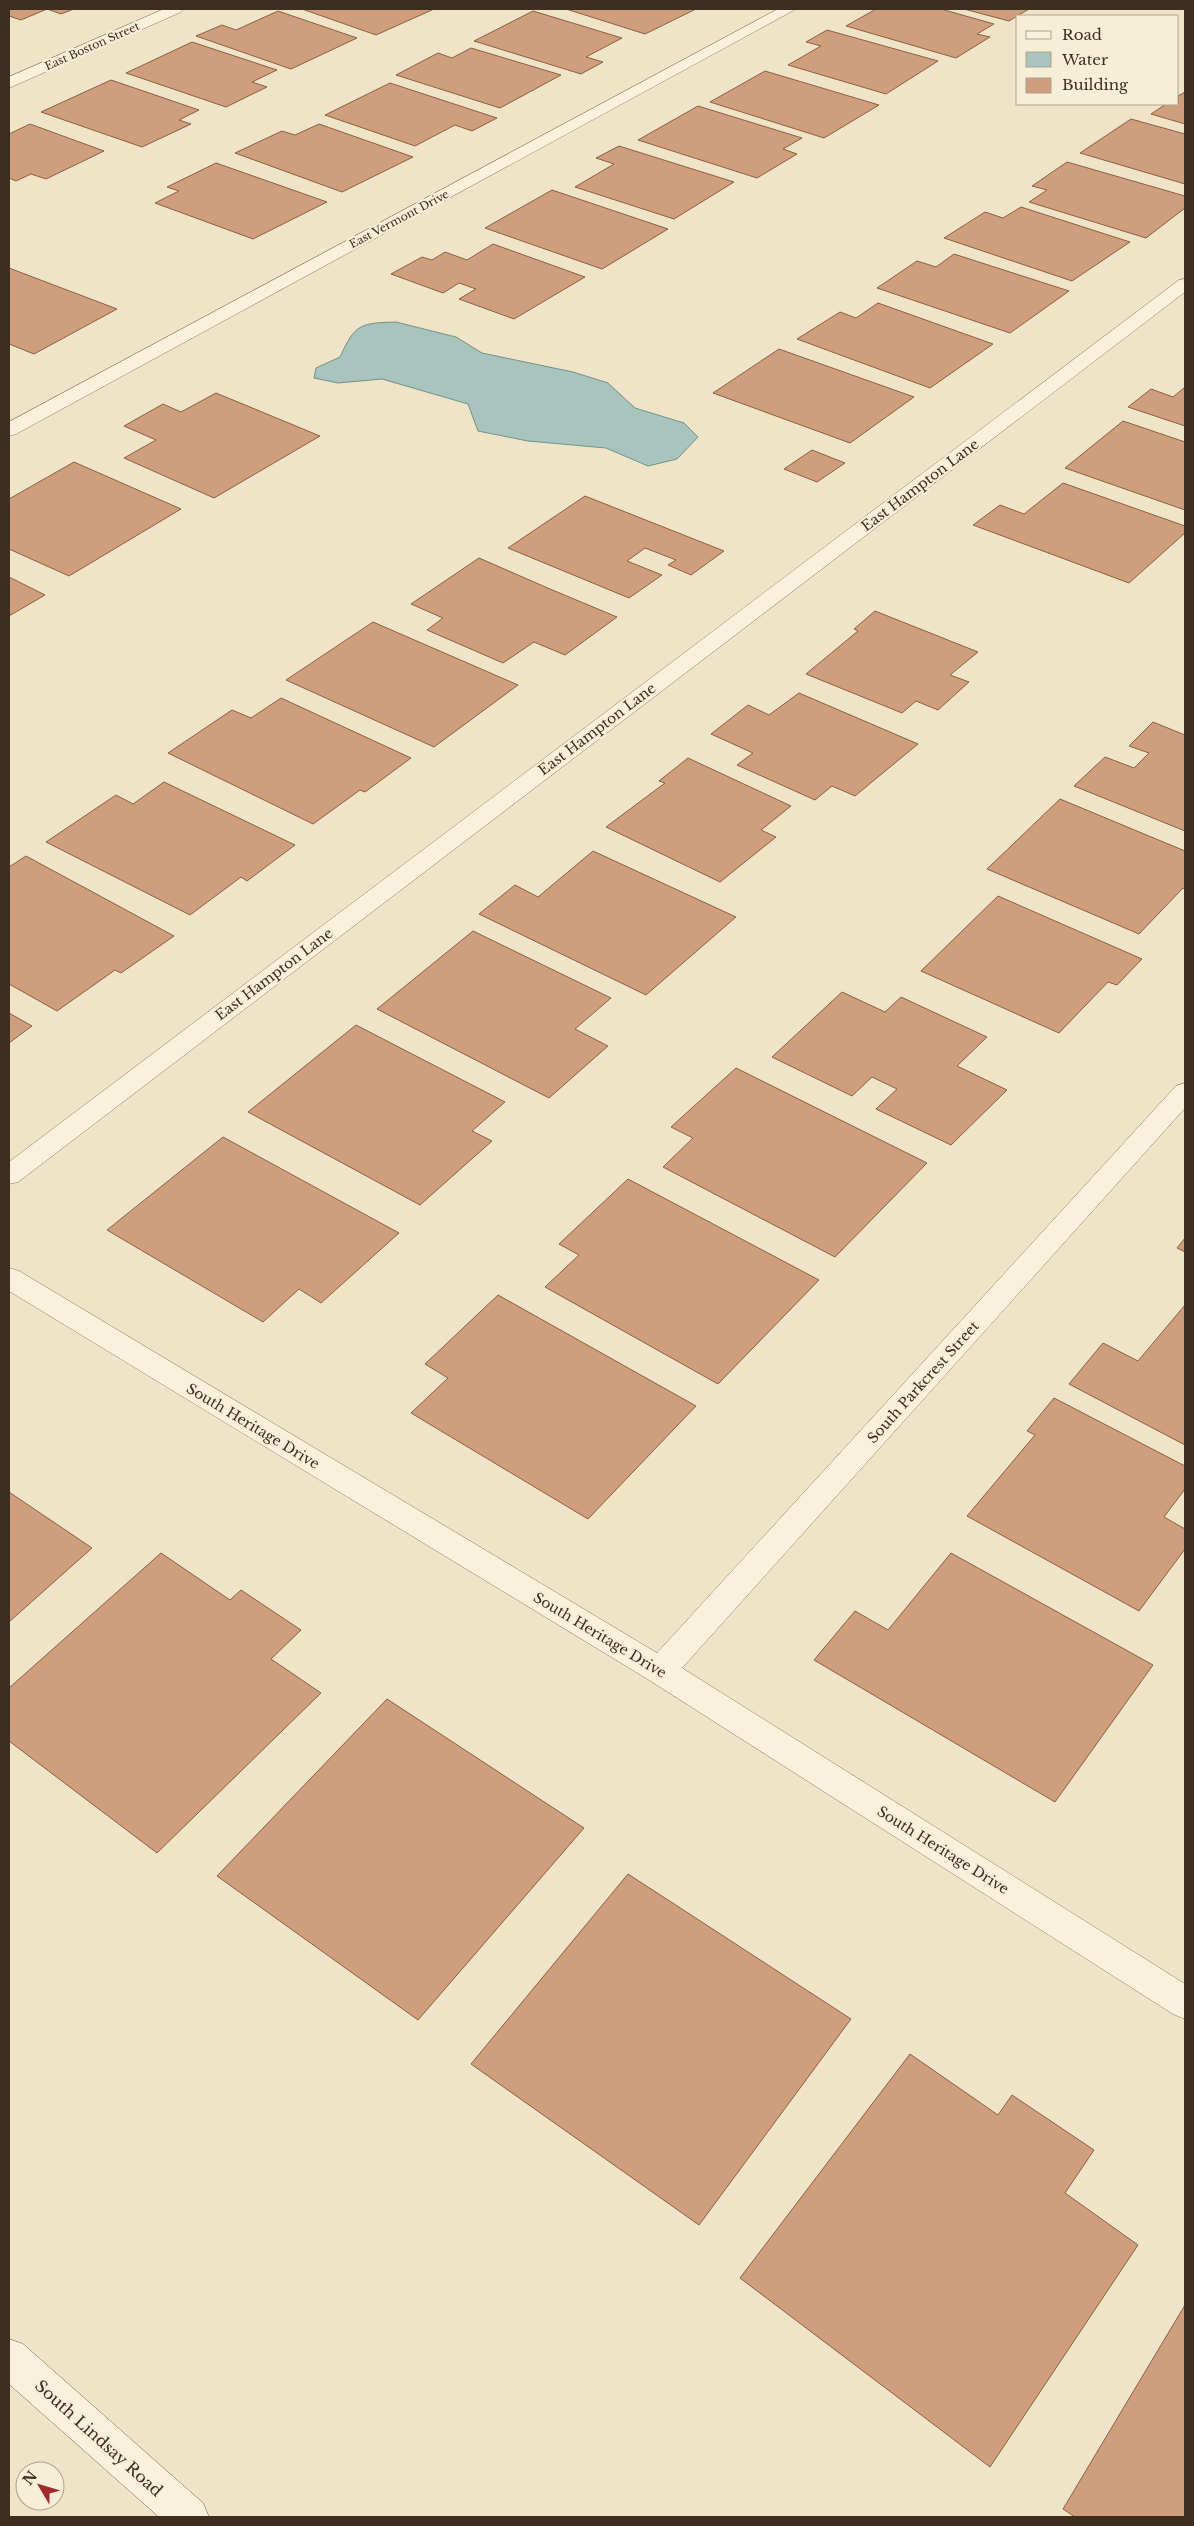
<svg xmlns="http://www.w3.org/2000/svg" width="1194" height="2526" font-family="'Libre Baskerville',serif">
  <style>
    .water { fill: #a9c4bc; stroke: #6f938a }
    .building { fill: #cf9f7d; stroke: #8d5f41 }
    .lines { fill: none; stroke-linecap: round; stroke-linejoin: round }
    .street-casing { stroke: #8d765c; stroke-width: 1 }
    .secondary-casing { stroke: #6f573f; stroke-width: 1 }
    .street { fill: #faf1dc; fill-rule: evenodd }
    .secondary { fill: #faf1dc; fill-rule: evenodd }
    .labels { text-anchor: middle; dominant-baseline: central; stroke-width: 4.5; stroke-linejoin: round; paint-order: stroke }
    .far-street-label { font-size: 11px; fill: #3d2e20; stroke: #f7eed8 }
    .street-label { font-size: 14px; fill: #3d2e20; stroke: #f7eed8 }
    .near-street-label { font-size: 16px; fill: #3d2e20; stroke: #f7eed8 }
  </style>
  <rect width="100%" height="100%" fill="#f0e4c8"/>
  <path class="water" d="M 396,322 L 456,337 L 482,353 L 573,372 L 608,383 L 635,408 L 684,423 L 698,437 L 677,459 L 648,466 L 606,448 L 528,441 L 478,431 L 468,404 L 382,379 L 338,383 L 314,378 L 316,368 L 340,357 C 355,324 360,323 396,322 Z"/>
  <path class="building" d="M 9,9 L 74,9 L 61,14 L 47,9 L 21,20 L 9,16 Z
    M 302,9 L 434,9 L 376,35 Z
    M 566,9 L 696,9 L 645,34 Z
    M 876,9 L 941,9 L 994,24 L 977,34 L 990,37 L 956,58 L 846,26 Z
    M 964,9 L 1029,9 L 1009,21 Z
    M 278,11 L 357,38 L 291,69 L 196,36 L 222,25 L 236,30 Z
    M 533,11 L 622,38 L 586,57 L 603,62 L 581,74 L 474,41 Z
    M 827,30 L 938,61 L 886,94 L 788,65 L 821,46 L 806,42 Z
    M 192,42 L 277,70 L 252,82 L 267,87 L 226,107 L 126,73 Z
    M 471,48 L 561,75 L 500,108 L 396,75 L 438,53 L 452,58 Z
    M 765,71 L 879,105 L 824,138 L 710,102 Z
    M 111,80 L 199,110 L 179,120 L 191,124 L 142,147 L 41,112 Z
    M 390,83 L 497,118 L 472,131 L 455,125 L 415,146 L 325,115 Z
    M 1185,92 L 1185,124 L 1151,114 L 1166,104 L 1178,104 L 1178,96 Z
    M 698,106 L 802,138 L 783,149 L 797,154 L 757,178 L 638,140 Z
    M 1131,119 L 1185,134 L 1185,184 L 1080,153 Z
    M 30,124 L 104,151 L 46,179 L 31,174 L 16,181 L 9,178 L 9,134 Z
    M 319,124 L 413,157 L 342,192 L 235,153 L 282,131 L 295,135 Z
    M 619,146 L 734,182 L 674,219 L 575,187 L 614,164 L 596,158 Z
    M 1067,162 L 1185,196 L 1185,208 L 1146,238 L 1029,202 L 1047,190 L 1032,186 Z
    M 216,163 L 327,202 L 253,239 L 155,203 L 179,191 L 167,187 Z
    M 552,190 L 668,229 L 602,269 L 485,228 Z
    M 1021,207 L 1130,242 L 1072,281 L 944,238 L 985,212 L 1003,218 Z
    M 493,244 L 585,277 L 514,319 L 459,299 L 476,289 L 459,283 L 443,293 L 391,274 L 422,257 L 432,260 L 445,252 L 467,260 Z
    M 954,254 L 1069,291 L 1010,333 L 877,288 L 917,261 L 936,267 Z
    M 9,268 L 117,309 L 34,354 L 9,344 Z
    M 878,303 L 993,344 L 930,388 L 797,339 L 840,312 L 856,318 Z
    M 779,349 L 914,397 L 850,443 L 713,393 Z
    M 1185,387 L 1185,426 L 1128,407 L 1151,389 L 1173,397 Z
    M 216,393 L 320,436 L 214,498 L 124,458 L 156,440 L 124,426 L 163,404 L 181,412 Z
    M 1123,421 L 1185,442 L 1185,510 L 1065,468 Z
    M 812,450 L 845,463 L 817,482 L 784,469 Z
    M 74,462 L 181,509 L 69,576 L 9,549 L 9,499 Z
    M 1063,483 L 1185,526 L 1185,533 L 1129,583 L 973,525 L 1000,505 L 1024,514 Z
    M 585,496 L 724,551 L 691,575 L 668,565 L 676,560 L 645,548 L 627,561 L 662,575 L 629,598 L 508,548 Z
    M 479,558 L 550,589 L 617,617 L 565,655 L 534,642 L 503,663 L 427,630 L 443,618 L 411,604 Z
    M 9,577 L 45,595 L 9,616 Z
    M 875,611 L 978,652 L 950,675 L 969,682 L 938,710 L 916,701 L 902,713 L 806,674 L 858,631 L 854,629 Z
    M 373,622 L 518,685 L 434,747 L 286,680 Z
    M 799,693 L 918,744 L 855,796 L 832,786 L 815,800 L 737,765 L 753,753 L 711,734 L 748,705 L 769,715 Z
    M 281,698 L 411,758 L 365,792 L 360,790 L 313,824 L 168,753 L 232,710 L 251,718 Z
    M 1153,722 L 1185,735 L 1185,831 L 1074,786 L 1105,757 L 1134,768 L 1149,753 L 1129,746 Z
    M 688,758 L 791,806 L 761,830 L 776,837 L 720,882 L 606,827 L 665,783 L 659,781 Z
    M 164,782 L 295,845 L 247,881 L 241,877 L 190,915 L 46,842 L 116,795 L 133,804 Z
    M 1060,799 L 1185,851 L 1185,889 L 1183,888 L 1139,934 L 987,869 Z
    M 593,851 L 736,917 L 646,995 L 479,914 L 515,885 L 538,897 Z
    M 26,856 L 174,936 L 121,973 L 115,970 L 57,1011 L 9,984 L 9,867 Z
    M 998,896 L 1142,959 L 1117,985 L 1108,982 L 1059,1033 L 921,971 Z
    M 473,931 L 611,998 L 575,1029 L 608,1046 L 549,1098 L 377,1009 Z
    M 842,992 L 885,1012 L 901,997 L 987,1037 L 957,1066 L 1007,1090 L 951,1145 L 876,1109 L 897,1089 L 872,1077 L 852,1096 L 772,1057 Z
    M 9,1013 L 32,1026 L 9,1043 Z
    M 356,1025 L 505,1102 L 472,1131 L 492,1141 L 420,1205 L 248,1112 Z
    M 736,1068 L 927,1163 L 835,1257 L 663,1167 L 693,1138 L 671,1127 Z
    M 223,1137 L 399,1233 L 321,1303 L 299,1289 L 263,1322 L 107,1230 Z
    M 628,1179 L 819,1280 L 718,1384 L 545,1287 L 579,1255 L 559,1244 Z
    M 1185,1238 L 1185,1252 L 1177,1248 Z
    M 498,1295 L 696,1406 L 588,1519 L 411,1413 L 448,1378 L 425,1364 Z
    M 1185,1305 L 1185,1445 L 1069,1384 L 1103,1343 L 1138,1361 Z
    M 1054,1398 L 1185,1466 L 1185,1489 L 1164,1517 L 1185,1529 L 1185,1549 L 1139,1611 L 967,1516 L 1035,1435 L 1027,1431 Z
    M 9,1492 L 92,1548 L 9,1622 Z
    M 161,1553 L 230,1600 L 241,1590 L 301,1630 L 271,1659 L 321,1693 L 157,1853 L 9,1741 L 9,1688 Z
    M 951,1553 L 1153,1665 L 1055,1802 L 814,1660 L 855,1611 L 888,1630 Z
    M 387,1699 L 584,1828 L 418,2020 L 217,1876 Z
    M 628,1874 L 851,2019 L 699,2225 L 471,2064 Z
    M 910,2054 L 998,2115 L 1012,2095 L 1094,2150 L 1065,2193 L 1138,2245 L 990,2467 L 740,2278 Z
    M 1185,2305 L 1185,2517 L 1075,2517 L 1063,2509 Z"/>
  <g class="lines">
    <defs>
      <path id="street" d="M 164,9 L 183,9 L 181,12 L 9,88 L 9,77 Z
        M 778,9 L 796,9 L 16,434 L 9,436 L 9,422 Z
        M 1185,279 L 1185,292 L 18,1182 L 9,1184 L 9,1162 L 1179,280 Z
        M 1185,1083 L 1185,1108 L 682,1668 L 1185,1984 L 1185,2019 L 1173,2014 L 649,1680 L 9,1291 L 9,1268 L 19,1271 L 657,1653 L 1176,1086 Z"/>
      <path id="secondary" d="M 9,2339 L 23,2344 L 203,2503 L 209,2517 L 159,2517 L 9,2384 Z"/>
    </defs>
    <use href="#street" class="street-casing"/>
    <use href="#secondary" class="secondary-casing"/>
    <use href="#street" class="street"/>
    <use href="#secondary" class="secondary"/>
  </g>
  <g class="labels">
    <g class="far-street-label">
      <text transform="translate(92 46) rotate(-24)">East Boston Street</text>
      <text transform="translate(399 219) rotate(-28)">East Vermont Drive</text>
    </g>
    <g class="street-label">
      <text transform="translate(920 485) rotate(-37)">East Hampton Lane</text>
      <text transform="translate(597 729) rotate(-37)">East Hampton Lane</text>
      <text transform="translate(274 974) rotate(-37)">East Hampton Lane</text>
      <text transform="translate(923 1382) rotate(-48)">South Parkcrest Street</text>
      <text transform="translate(253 1426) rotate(31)">South Heritage Drive</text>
      <text transform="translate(600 1635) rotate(31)">South Heritage Drive</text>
      <text transform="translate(943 1850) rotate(32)">South Heritage Drive</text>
    </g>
    <g class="near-street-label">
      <text transform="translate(99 2438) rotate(42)">South Lindsay Road</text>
    </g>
  </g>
  <rect width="1194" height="2526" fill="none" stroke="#3d2e20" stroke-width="20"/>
  <rect x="1016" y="15" width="162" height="90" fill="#f7eed8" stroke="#ada18e"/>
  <rect x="1026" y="31" width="25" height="8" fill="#faf1dc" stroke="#ada18e"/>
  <text x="1062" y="40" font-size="15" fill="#3d2e20">Road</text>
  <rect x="1026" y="52" width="25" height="15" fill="#a9c4bc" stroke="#ada18e"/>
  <text x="1062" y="65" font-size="15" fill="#3d2e20">Water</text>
  <rect x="1026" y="78" width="25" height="15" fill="#cf9f7d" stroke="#ada18e"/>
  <text x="1062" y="90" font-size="15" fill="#3d2e20">Building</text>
  <g transform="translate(40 2486) rotate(308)"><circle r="24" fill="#f7eed8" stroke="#ada18e"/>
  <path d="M0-4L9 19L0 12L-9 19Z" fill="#9e2a2b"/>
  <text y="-8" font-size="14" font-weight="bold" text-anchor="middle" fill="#3d2e20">N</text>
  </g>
</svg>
